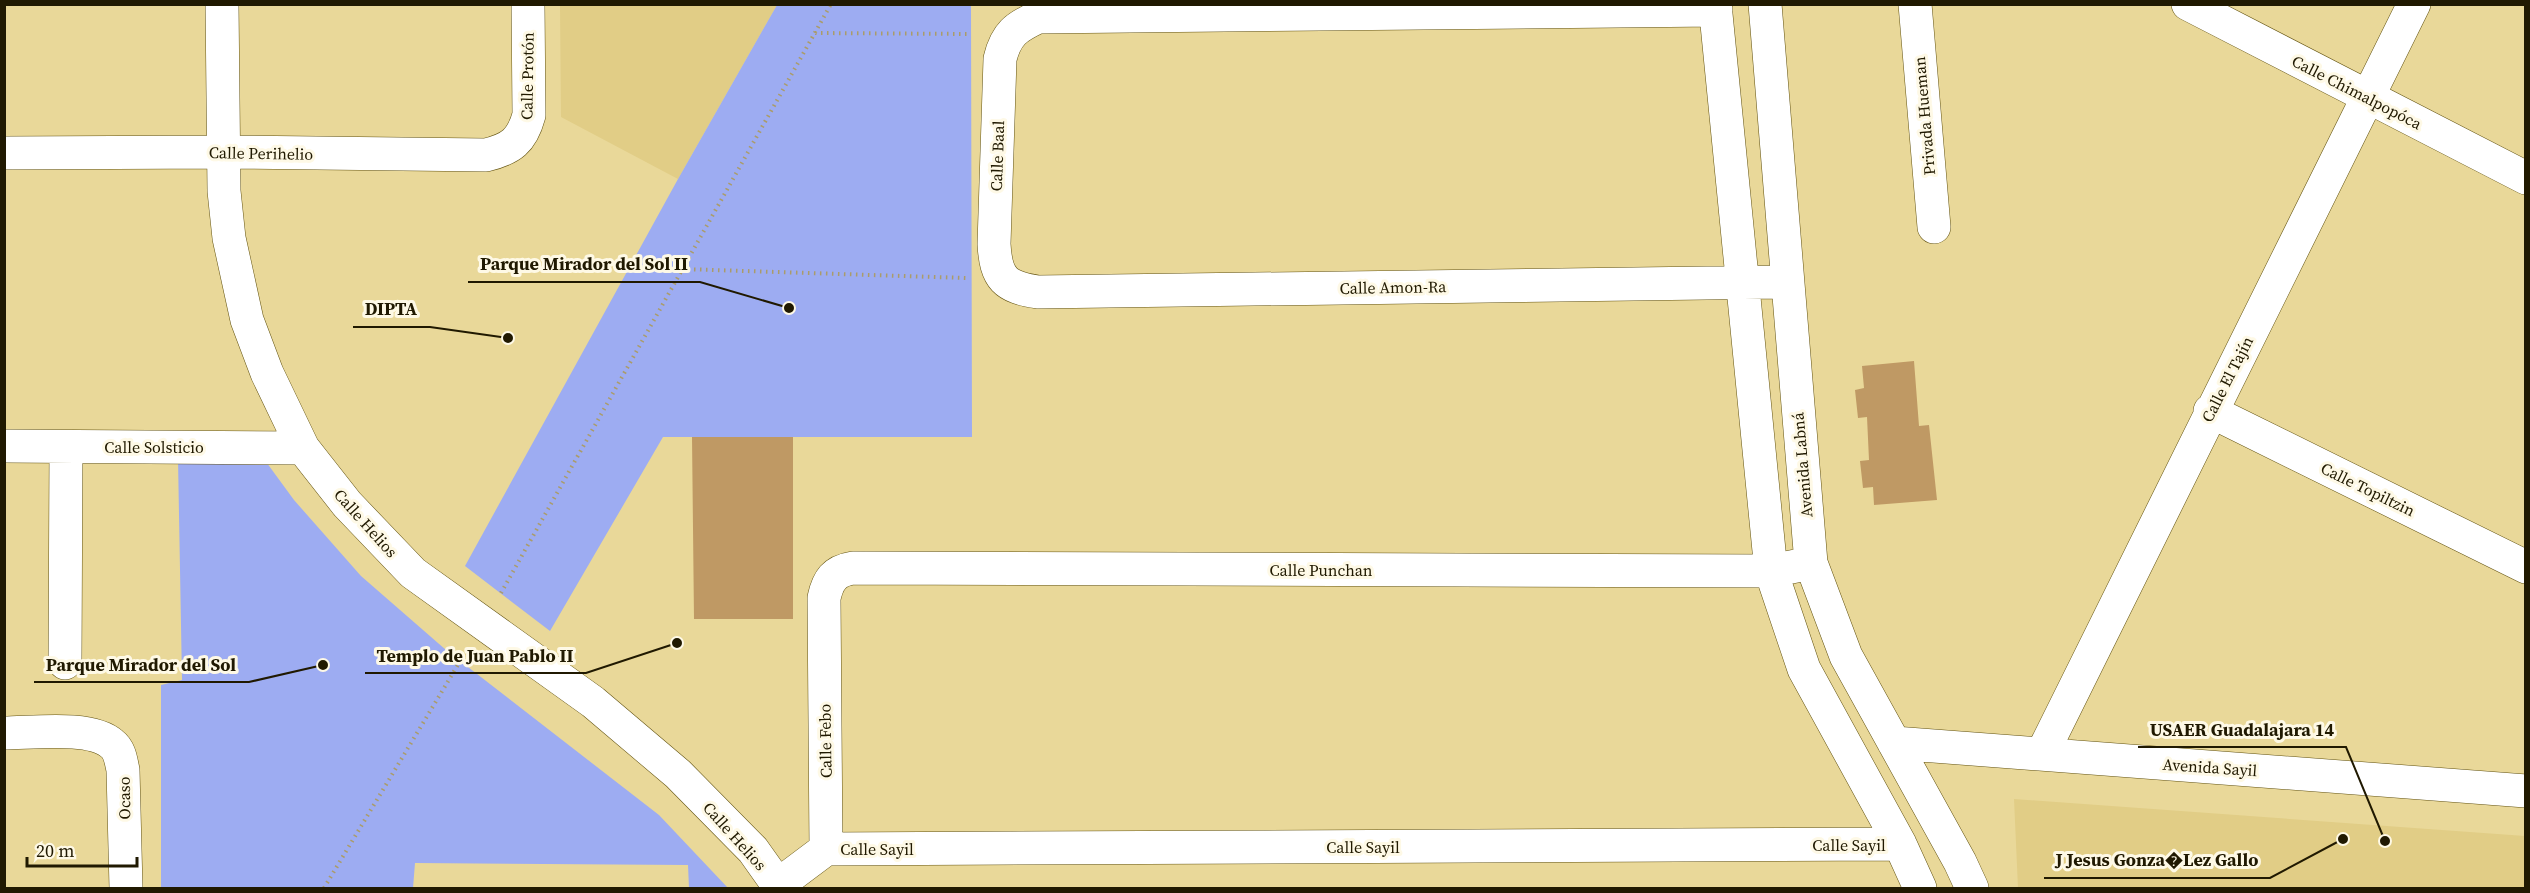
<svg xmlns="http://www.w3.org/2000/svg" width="2530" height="893" font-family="'Source Serif 4',serif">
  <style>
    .built { fill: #e1cd86 }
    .green { fill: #9dacf2 }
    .building { fill: #bf9964 }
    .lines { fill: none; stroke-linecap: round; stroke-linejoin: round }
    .minor-casing { stroke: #635311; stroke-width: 34 }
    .path { stroke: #aa9c6a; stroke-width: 4; stroke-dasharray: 1.5 4.5; stroke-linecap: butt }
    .minor { stroke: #fff; stroke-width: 33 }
    .labels { text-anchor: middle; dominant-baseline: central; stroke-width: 6; stroke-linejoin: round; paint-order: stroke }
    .street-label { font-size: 16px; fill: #201901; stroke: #fef9e6 }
    .leader { fill: none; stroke: #201901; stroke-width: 2 }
    .callout-dot { fill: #201901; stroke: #fef9e6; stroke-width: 2 }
    .callout-label { font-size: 18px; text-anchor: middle; font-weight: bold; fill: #201901; stroke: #fef9e6; stroke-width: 6; stroke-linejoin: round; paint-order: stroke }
  </style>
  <rect width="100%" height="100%" fill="#e9d899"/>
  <path class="built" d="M 560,5 L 777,5 L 678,179 L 561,117 Z
    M 2014,799 L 2525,836 L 2525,888 L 2018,888 Z"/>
  <path class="green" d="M 777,5 L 971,5 L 972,437 L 663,437 L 550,631 L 465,566 L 678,179 Z
    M 178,459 L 264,459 L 294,500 L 361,576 L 446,650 L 659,815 L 728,888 L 689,888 L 688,865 L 415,863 L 413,888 L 161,888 L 161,685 L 182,680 Z"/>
  <path class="building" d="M 1914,361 L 1919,426 L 1929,425 L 1937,500 L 1874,505 L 1873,487 L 1863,488 L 1860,461 L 1869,460 L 1867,417 L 1858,418 L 1855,390 L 1864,388 L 1862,366 Z
    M 692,437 L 793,437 L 793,619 L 694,619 Z"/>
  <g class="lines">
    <defs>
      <path id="minor" d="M 222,4 L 224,191 L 229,238 L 247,320 L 267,373 L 303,448 L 347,504 L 413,573 L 593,702 L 678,774 L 753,850 L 780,888
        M 1715,4 L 1771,571 L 1804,669 L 1900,844 L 1920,888
        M 1765,4 L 1811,563 L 1846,656 L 1960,862 L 1972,888
        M 1915,4 L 1934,227
        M 2188,4 L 2526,178
        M 1716,10 L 1038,17 C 1016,27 1006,34 1000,59 L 994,244 C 996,279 1005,287 1038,292 L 1786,282
        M 4,153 L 224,152 L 486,155 C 511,149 522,141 529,115 L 528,4
        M 2210,411 L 2526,567
        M 4,446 L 303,448
        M 65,663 L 66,447
        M 4,733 C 32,733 91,725 112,744 C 120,750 121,761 123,770 L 126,888
        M 1894,743 L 2526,791
        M 2042,754 L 2414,4
        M 826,849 L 824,598 C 828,580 834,571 853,568 L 1771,571 L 1811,563
        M 826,849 L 1900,844
        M 778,885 L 826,849"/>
    </defs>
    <use href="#minor" class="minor-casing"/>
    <path class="path" d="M 815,33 L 970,34
      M 682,269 L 966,278
      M 501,593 L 831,4
      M 324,888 L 465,653"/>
    <use href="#minor" class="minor"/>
  </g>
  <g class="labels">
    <g class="street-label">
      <text transform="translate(527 76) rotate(-89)">Calle Protón</text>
      <text transform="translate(2357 92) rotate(27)">Calle Chimalpopóca</text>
      <text transform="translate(1924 116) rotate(-95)">Privada Hueman</text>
      <text transform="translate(261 153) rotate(1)">Calle Perihelio</text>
      <text transform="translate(997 156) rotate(-88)">Calle Baal</text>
      <text transform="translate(1393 287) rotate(-1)">Calle Amon-Ra</text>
      <text transform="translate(2227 379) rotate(-63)">Calle El Tajín</text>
      <text x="154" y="447">Calle Solsticio</text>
      <text transform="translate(1802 465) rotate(-95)">Avenida Labná</text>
      <text transform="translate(2368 489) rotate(26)">Calle Topiltzin</text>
      <text transform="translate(366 523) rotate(48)">Calle Helios</text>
      <text x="1321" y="570">Calle Punchan</text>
      <text transform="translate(825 741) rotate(-91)">Calle Febo</text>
      <text transform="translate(2210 767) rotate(4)">Avenida Sayil</text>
      <text transform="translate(124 798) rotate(-91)">Ocaso</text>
      <text transform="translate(735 836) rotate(48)">Calle Helios</text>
      <text x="1849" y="845">Calle Sayil</text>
      <text x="1363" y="847">Calle Sayil</text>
      <text x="877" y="849">Calle Sayil</text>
    </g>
  </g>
  <path class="leader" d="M789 308L700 282H468M508 338L430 327H353M677 643L586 673H365M323 665L249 682H34M2385 841L2346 747H2138M2343 839L2270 878H2044"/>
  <g class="callout-dot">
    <circle cx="789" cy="308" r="6"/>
    <circle cx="508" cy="338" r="6"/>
    <circle cx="677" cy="643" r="6"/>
    <circle cx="323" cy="665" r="6"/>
    <circle cx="2385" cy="841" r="6"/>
    <circle cx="2343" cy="839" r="6"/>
  </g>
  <g class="callout-label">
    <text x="584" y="270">Parque Mirador del Sol II</text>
    <text x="391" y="315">DIPTA</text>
    <text x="475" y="662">Templo de Juan Pablo II</text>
    <text x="141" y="671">Parque Mirador del Sol</text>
    <text x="2242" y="736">USAER Guadalajara 14</text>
    <text x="2157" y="866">J Jesus Gonza�Lez Gallo</text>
  </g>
  <rect width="2530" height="893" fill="none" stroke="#201901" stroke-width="12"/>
  <path d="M27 857v9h110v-9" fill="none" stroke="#201901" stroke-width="3"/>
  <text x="36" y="857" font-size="18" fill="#201901" stroke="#fef9e6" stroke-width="4.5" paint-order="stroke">20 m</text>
</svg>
